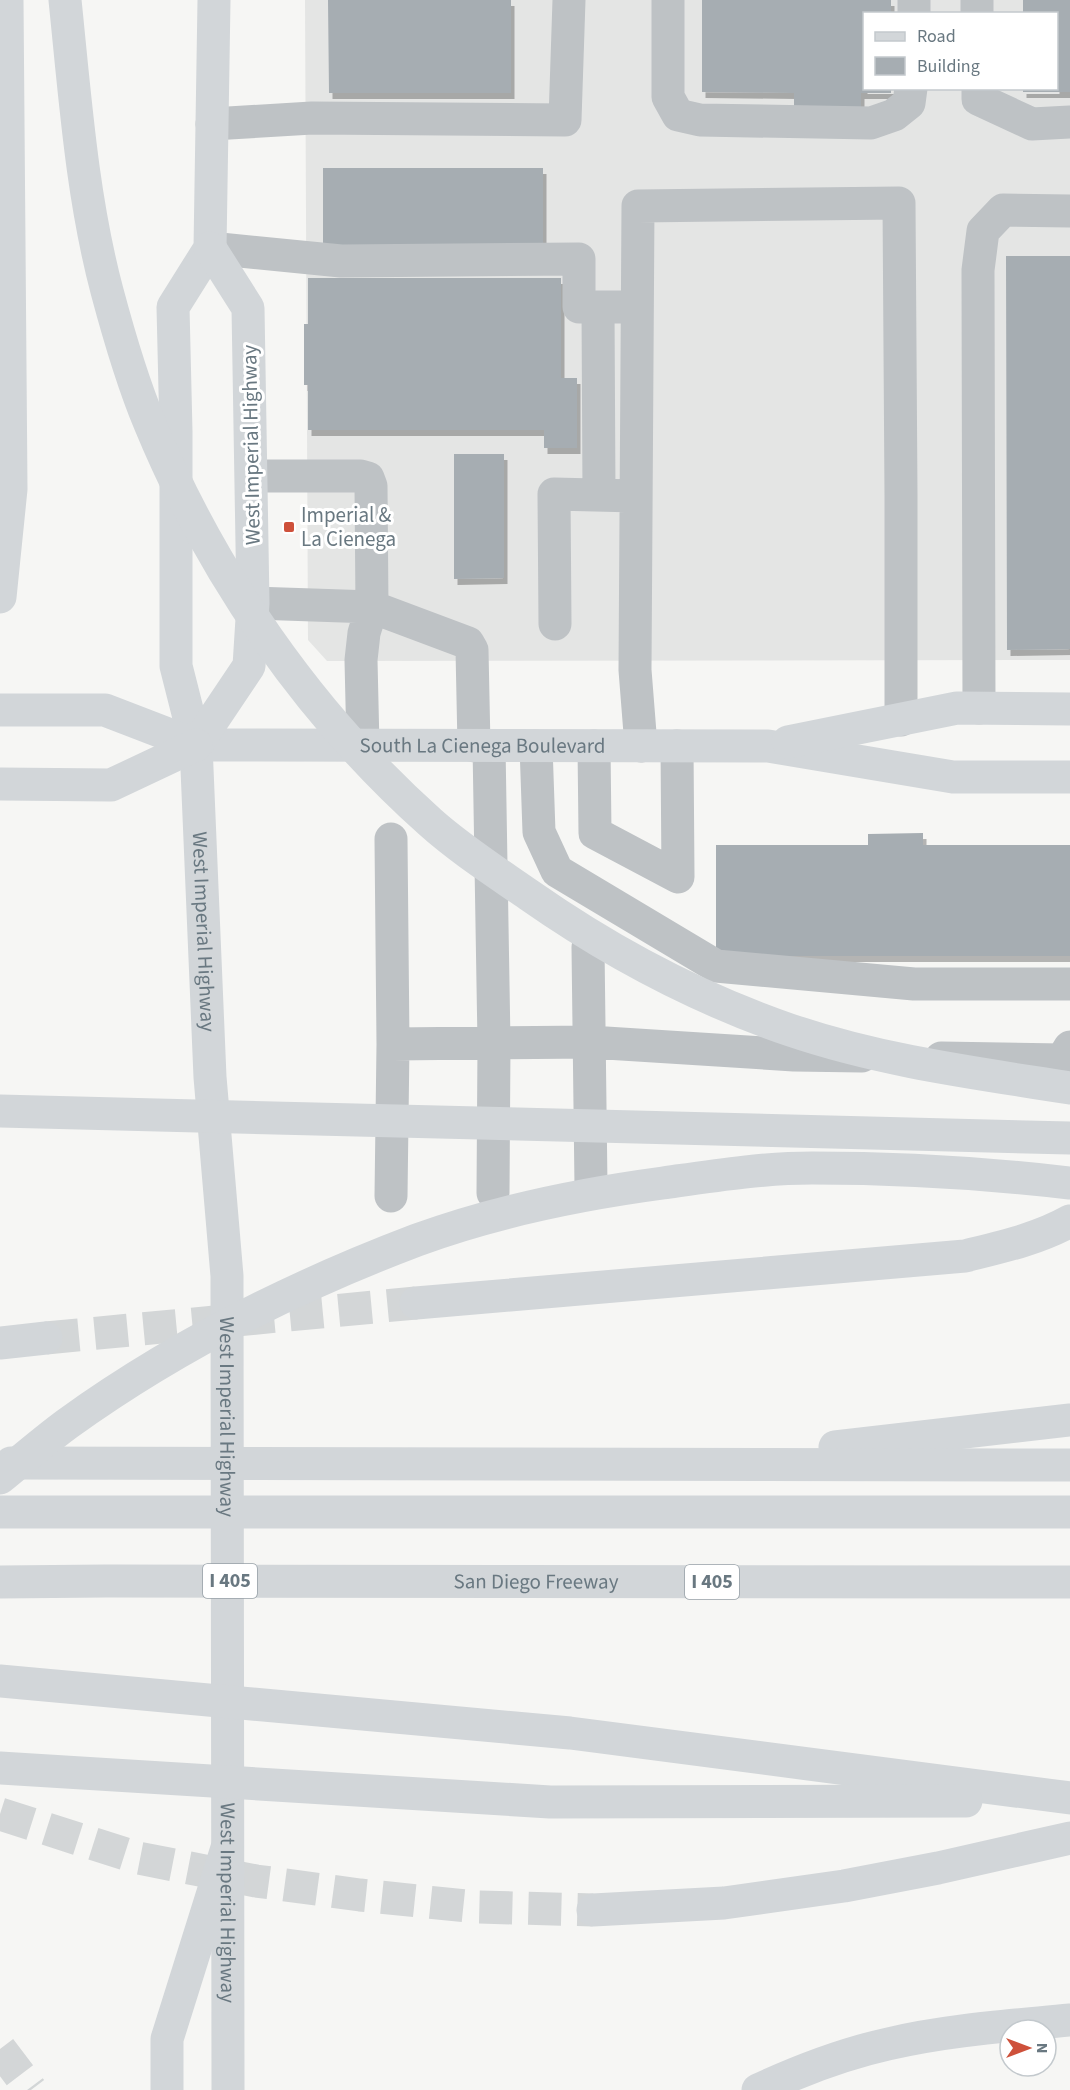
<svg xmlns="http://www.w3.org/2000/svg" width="1070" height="2090" font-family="'Source Sans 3',sans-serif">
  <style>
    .built { fill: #e4e5e4; fill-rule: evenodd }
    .building { fill: #a6adb2; filter: url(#shadow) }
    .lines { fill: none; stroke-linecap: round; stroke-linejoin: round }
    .highway-tunnel { stroke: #d3d6d7; stroke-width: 33; stroke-dasharray: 33 16; stroke-linecap: butt }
    .minor { stroke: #bec2c5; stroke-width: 33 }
    .major { stroke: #d2d6d9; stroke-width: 33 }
    .highway { stroke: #d2d6d9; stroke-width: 33 }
    .poi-dot { fill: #ce513b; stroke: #fff; stroke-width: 2 }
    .labels { text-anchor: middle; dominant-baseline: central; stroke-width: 6; stroke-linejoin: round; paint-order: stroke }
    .shield { fill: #fff; stroke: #96a0a7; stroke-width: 1.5 }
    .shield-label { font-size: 20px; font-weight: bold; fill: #697881 }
    .street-label { font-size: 21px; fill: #697881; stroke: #fff }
    .poi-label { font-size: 21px; fill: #697881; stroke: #fff; text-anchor: start }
  </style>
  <defs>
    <filter id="shadow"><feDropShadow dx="3.5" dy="6" stdDeviation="0" flood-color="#0004"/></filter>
  </defs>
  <rect width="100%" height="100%" fill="#f6f6f4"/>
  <path class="built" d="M 305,0 L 1070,0 L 1070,660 L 327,661 L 308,640 ZM 864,14 L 1056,14 L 1056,88 L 864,88 Z"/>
  <path class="building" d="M 328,0 L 511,0 L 511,93 L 329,93 Z
    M 702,0 L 891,0 L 891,14 L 864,14 L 864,88 L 891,88 L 891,93 L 861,93 L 861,108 L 794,108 L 794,93 L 702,92 Z
    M 1023,0 L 1070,0 L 1070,92 L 1023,92 L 1023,88 L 1056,88 L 1056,14 L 1023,14 Z
    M 323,168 L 543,168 L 543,246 L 323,246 Z
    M 1006,256 L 1070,256 L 1070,649 L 1007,650 Z
    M 308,278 L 561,278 L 561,378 L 577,378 L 577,448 L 544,448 L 544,430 L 308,430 L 308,385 L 304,385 L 304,324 L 308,324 Z
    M 454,454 L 504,454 L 504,578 L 454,579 Z
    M 923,833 L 923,845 L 1070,845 L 1070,956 L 716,956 L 716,845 L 868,845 L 868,834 Z"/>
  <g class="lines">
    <path class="highway-tunnel" d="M 46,1338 L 416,1303
      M 0,1814 L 138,1858 L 256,1881 L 360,1895 L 476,1907 L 593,1910
      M 0,2049 L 31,2090"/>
    <path class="minor" d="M 668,0 L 668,97 L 678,115 L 700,120 L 871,123 L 894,115 L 909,103 L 911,88
      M 977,0 L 977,14
      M 914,14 L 914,0
      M 978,88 L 978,99 L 1032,124 L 1070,122
      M 212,124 L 312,118 L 565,120 L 569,0
      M 210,248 L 341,261 L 579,259 L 579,307 L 636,307
      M 598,308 L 599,495
      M 252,476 L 361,476 L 368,478 L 371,486 L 372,607 L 364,633 L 361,660 L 363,746
      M 253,603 L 372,607 L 468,643 L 472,650 L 474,746
      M 555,624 L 554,494 L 636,496
      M 979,708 L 978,270 L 983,231 L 1003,210 L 1070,211
      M 489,746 L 494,1043 L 493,1193
      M 536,746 L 539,832 L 557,871 L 716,966 L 914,984 L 1070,984
      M 594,746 L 595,833 L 678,877 L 677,746
      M 641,746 L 635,670 L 638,206 L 899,203 L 901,495 L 901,720
      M 391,839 L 393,1044 L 590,1042 L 794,1055 L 862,1056
      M 588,947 L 591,1186
      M 941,1058 L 1062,1060 L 1070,1047
      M 391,1196 L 393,1044"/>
    <g class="major">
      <path id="s1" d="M 214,0 L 210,248 L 173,307 L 176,432 L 176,666 L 196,745 L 210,1077 L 227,1276 L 228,2090"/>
      <path id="s2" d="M 0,710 L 105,710 L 196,745 L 768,746 L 953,777 L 1070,777"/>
      <path d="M 788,742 L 957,708 L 1070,709"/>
      <path d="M 196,745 L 249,666 L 253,603 L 248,308 L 210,248"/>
      <path d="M 0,784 L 111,785 L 196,745"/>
    </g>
    <g class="highway">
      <path d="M 65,0 C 75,97 82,197 107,291 C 119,336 132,381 150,424 C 212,574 309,714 430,822 C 460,849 496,872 529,895 C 609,951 697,998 790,1030 C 881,1061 975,1073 1070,1088"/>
      <path d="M 0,597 L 11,489 L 7,0"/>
      <path d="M 0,1111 L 1070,1138"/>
      <path d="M 416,1303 L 965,1256 C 1001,1247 1038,1239 1070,1221"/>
      <path d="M 0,1343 L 46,1338"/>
      <path d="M 835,1447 L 1070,1420"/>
      <path d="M 11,1463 L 1070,1465"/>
      <path d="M 0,1478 C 22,1460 44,1441 67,1424 C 175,1346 293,1287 417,1240 C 496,1211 581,1194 663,1183 C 712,1176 762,1168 812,1168 C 898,1168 984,1173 1070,1183"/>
      <path d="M 0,1512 L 1070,1512"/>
      <path id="s3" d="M 0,1582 L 106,1581 L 1070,1582"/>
      <path d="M 0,1681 L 570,1733 L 1070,1798"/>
      <path d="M 0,1768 L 550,1802 L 966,1801"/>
      <path d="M 593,1910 L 724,1903 L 844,1886 L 938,1868 L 1070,1838"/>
      <path d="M 167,2090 L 167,2039 L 227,1848"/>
      <path d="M 758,2090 C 799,2071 843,2054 888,2044 C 947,2030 1009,2026 1070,2020"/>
    </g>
  </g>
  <rect class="poi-dot" x="283" y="521" width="12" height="12" rx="3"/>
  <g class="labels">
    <g class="shield">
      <rect x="203" y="1564" width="54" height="34" rx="4.5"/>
      <rect x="685" y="1565" width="54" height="34" rx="4.5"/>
    </g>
    <g class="shield-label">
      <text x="230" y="1581">I 405</text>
      <text x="712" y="1582">I 405</text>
    </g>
    <g class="street-label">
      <text transform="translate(251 445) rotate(-91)">West Imperial Highway</text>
      <text stroke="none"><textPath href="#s2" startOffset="489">South La Cienega Boulevard</textPath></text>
      <text stroke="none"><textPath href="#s1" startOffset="945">West Imperial Highway</textPath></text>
      <text stroke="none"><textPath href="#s1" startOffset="1431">West Imperial Highway</textPath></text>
      <text stroke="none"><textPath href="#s3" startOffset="536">San Diego Freeway</textPath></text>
      <text stroke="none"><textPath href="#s1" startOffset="1917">West Imperial Highway</textPath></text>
    </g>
    <g class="poi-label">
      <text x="301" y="515">Imperial &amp;<tspan x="301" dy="24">La Cienega</tspan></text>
    </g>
  </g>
  <rect x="863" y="12" width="195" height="78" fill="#ffffff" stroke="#c3c9cd" stroke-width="1.5"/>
  <rect x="875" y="32" width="30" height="9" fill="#d2d6d9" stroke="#c3c9cd" stroke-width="1.5"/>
  <text x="917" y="42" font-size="18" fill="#697881">Road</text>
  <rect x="875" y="57" width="30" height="18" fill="#a6adb2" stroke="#c3c9cd" stroke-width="1.5"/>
  <text x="917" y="72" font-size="18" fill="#697881">Building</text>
  <g transform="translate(1028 2048) rotate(90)"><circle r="28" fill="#ffffff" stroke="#c3c9cd" stroke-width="1.5"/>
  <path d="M0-4.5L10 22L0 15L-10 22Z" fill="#ce513b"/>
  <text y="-9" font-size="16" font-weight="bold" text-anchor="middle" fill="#697881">N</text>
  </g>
</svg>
